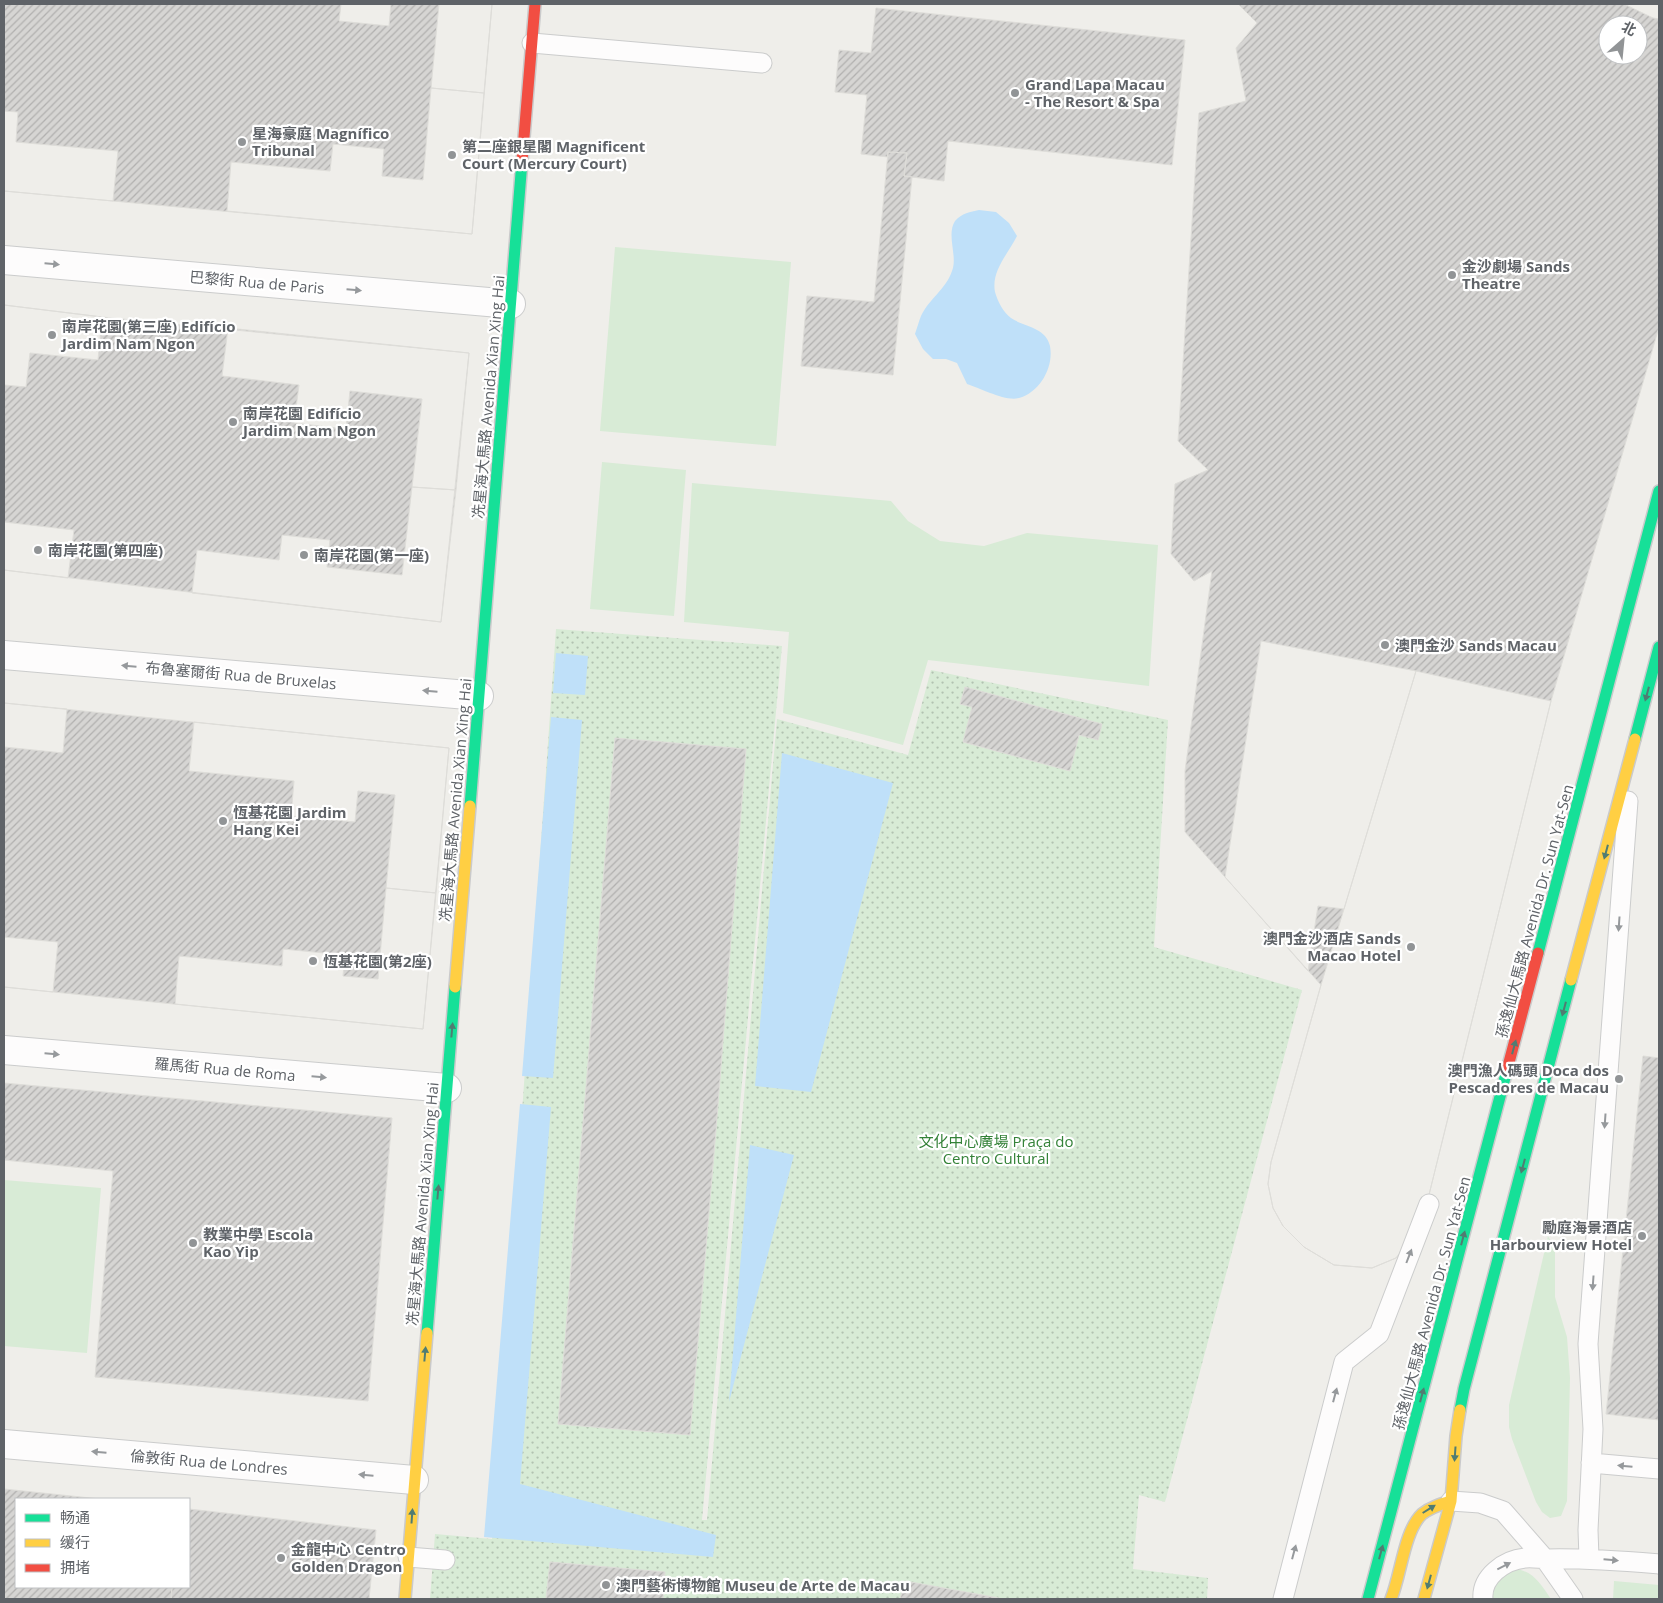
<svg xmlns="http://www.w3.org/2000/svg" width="1663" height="1603" font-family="'Open Sans','Noto Sans SC',sans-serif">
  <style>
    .grass { fill: #d8ebd6 }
    .park { fill: url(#park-dots) }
    .water { fill: #bfe0f9 }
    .building { fill: url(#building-hatch); stroke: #deddd9; fill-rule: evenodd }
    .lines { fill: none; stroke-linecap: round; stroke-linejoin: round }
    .lane-casing { stroke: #cbcccc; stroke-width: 21 }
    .street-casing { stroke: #cbcccc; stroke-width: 30 }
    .fast-casing { stroke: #cacacb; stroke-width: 14 }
    .slow-casing { stroke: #cacacb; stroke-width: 14 }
    .jam-casing { stroke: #cacacb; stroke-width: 14 }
    .lane { stroke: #fdfcfc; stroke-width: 19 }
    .street { stroke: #fdfcfc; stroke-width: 28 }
    .fast { stroke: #16e098; stroke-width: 11 }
    .slow { stroke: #ffcf43; stroke-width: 11 }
    .jam { stroke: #f24e42; stroke-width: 11 }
    .oneway { fill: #96999c }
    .oneway2 { fill: #507c72 }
    .poi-dot { fill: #919496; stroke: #fff; stroke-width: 2 }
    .labels { text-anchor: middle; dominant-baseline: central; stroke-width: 4.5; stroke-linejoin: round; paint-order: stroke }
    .poi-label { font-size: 15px; font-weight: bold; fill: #5f6368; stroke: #fff; text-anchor: start }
    .street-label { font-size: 15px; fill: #5f6368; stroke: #fff }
    .park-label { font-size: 15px; fill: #348238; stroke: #fff }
  </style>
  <defs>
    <pattern id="park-dots" width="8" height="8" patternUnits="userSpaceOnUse" patternTransform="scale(1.25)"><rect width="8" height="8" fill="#d8ebd6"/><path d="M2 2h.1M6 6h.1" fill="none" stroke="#b2c2b1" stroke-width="1.8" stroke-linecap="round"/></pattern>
    <pattern id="building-hatch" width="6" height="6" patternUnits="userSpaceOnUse" patternTransform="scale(1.25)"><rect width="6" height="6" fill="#d6d5d3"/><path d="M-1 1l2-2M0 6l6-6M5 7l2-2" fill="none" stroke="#b1b0af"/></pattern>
  </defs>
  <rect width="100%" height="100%" fill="#efeeea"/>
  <path class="grass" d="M 615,247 L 791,262 L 776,446 L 600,431 Z
    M 602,462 L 686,470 L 674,616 L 590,609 Z
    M 692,483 L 891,501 L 908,521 L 940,541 L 984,546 L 1027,533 L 1158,545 L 1149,686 L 928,660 L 903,745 L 783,713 L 789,632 L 684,622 Z
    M 4,1180 L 101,1188 L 87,1353 L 4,1346 Z
    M 1548,1236 L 1555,1249 L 1555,1297 L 1567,1337 L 1570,1378 L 1567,1501 L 1561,1516 L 1550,1518 L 1542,1512 L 1536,1502 L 1512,1439 L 1509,1427 L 1509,1405 Z
    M 1515,1569 C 1534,1571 1541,1585 1551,1599 L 1493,1599 C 1490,1582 1502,1577 1515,1569 Z
    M 1614,1581 L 1659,1585 L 1659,1599 L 1613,1599 Z"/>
  <path class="park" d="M 556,629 L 782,646 L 702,1520 L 707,1520 L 777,719 L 908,755 L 931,670 L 1168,720 L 1154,947 L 1302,990 L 1165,1502 L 1139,1495 L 1133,1569 L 1208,1578 L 1207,1599 L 430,1599 L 435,1534 L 492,1539 Z"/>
  <path class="water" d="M 979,210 L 996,212 L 1009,223 L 1017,236 C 1008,254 991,271 995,292 C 998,302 1003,312 1011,318 C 1024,327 1046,327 1050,346 C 1054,367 1040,392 1019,398 C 1006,402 980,388 967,384 L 957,363 L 946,359 L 933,359 L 923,349 L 915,334 C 917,328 919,321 921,316 C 929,299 946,289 952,271 C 958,256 946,235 955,221 C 962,213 970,212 979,210 Z
    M 556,653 L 588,656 L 585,695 L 553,693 Z
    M 551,717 L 582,720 L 553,1078 L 522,1076 Z
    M 782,753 L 893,783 L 811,1092 L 755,1086 Z
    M 520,1104 L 551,1107 L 520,1484 L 716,1535 L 713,1557 L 484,1537 Z
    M 750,1145 L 794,1155 L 729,1402 Z"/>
  <path class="building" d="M 4,4 L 492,4 L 472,234 L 4,191 Z
    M 341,4 L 391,4 L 389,26 L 339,21 Z
    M 439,4 L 492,4 L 484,93 L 431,88 Z
    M 1238,4 L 1659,4 L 1659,327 L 1551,701 L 1424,1215 L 1415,1235 L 1396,1258 L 1372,1268 L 1334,1265 L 1304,1247 L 1283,1226 L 1273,1208 L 1268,1184 L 1271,1162 L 1321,985 L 1185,832 L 1185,771 L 1212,571 L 1194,581 L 1171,554 L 1175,484 L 1208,470 L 1178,441 L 1199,113 L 1246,101 L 1236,48 L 1257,23 ZM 1608,25 L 1638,25 L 1638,55 L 1608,55 Z
    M 1624,4 L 1659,4 L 1659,19 L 1653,18 Z
    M 876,8 L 1185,40 L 1172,165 L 948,141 L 944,181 L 904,176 L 907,153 L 888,152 L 888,157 L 861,154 L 867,95 L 835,92 L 839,50 L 871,53 Z
    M 431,88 L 484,93 L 472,234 L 227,211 L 231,162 L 330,171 L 333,144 L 384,149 L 382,176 L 423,180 Z
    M 4,111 L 18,112 L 16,142 L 118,151 L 113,201 L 4,191 Z
    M 888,152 L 907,153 L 904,176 L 912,177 L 893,375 L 801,366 L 807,296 L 874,302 Z
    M 4,305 L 102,317 L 98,360 L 30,353 L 26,387 L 4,385 Z
    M 4,305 L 102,317 L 469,353 L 441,622 L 4,570 Z
    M 228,328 L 469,353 L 456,490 L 412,487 L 422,399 L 350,391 L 346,429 L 294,423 L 299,385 L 222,376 Z
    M 412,487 L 456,490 L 441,622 L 192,593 L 197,550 L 279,560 L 282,535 L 330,540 L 327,567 L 402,575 Z
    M 4,522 L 74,530 L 68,578 L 4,570 Z
    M 1261,641 L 1416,671 L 1344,909 L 1318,906 L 1308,971 L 1225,877 Z
    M 1416,671 L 1551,701 L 1424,1215 L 1415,1235 L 1396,1258 L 1372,1268 L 1334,1265 L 1304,1247 L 1283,1226 L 1273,1208 L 1268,1184 L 1271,1162 L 1321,985 Z
    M 965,687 L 1102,724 L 1098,740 L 1079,735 L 1070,771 L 963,742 L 972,707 L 960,704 Z
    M 4,703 L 67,709 L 63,753 L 4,747 Z
    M 4,703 L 449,748 L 423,1029 L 4,987 Z
    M 194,722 L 449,748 L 436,893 L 386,888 L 395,795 L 358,791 L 355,822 L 291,816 L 294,781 L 189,771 Z
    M 615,738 L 746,749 L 716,1130 L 690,1435 L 558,1424 Z
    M 386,888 L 436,893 L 423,1029 L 175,1004 L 179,956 L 282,966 L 283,949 L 345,955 L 343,976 L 378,979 Z
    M 4,937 L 58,942 L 53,992 L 4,987 Z
    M 1643,1056 L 1659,1058 L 1659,1420 L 1606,1414 Z
    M 4,1083 L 392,1118 L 368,1401 L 95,1377 L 113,1171 L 4,1160 Z
    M 4,1489 L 100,1499 L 16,1499 L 16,1587 L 172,1587 L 171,1599 L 4,1599 Z
    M 189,1509 L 376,1530 L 369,1599 L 171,1599 L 172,1587 L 189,1587 Z
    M 550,1562 L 665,1572 L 663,1599 L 546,1599 Z
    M 905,1581 L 1004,1599 L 900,1599 Z"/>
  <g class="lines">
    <defs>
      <path id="lane" d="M 532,43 L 762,63
        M 1591,1463 L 1659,1469
        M 1451,1501 L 1480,1503 L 1503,1511 L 1545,1559 L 1573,1599
        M 408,1557 L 445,1560
        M 1589,1558 L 1588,1530 L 1593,1429 L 1588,1344 L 1628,801
        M 1283,1599 L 1344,1362 L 1379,1334 L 1429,1204
        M 1483,1599 C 1481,1577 1504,1560 1525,1558 C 1533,1557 1541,1559 1548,1559 C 1586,1558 1622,1561 1659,1564"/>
      <path id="street" d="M 4,260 L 511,304
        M 4,655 L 479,696
        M 4,1050 L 447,1088
        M 4,1444 L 414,1480"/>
      <path id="fast" d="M 1635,739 L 1659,647
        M 470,806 L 522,161
        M 1538,953 L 1659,491
        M 427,1333 L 455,987
        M 1460,1410 L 1464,1389 L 1571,980
        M 1368,1599 L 1507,1070"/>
      <path id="slow" d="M 1571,980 L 1635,739
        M 455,987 L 470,806
        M 405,1599 L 427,1333
        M 1391,1599 C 1401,1575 1404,1531 1422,1514 C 1431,1507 1441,1504 1451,1501
        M 1424,1599 L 1451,1501 L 1456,1436 L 1460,1410"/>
      <path id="jam" d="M 522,161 L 535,4
        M 1507,1070 L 1538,953"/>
    </defs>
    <use href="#lane" class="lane-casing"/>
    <use href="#street" class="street-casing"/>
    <use href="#fast" class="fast-casing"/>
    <use href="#slow" class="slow-casing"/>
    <use href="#jam" class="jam-casing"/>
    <use href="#lane" class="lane"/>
    <use href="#street" class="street"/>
    <use href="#fast" class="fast"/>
    <use href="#slow" class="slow"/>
    <use href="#jam" class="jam"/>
  </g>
  <defs><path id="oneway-solid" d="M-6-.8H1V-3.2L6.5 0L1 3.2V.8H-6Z" transform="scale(1.25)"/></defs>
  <g class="oneway">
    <use href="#oneway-solid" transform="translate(52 264) rotate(5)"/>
    <use href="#oneway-solid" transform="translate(354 290) rotate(5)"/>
    <use href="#oneway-solid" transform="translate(129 666) rotate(-175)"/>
    <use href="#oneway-solid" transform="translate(430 691) rotate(-175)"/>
    <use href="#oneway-solid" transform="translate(1619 924) rotate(94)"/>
    <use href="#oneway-solid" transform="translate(52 1054) rotate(5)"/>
    <use href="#oneway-solid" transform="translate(319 1077) rotate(5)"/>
    <use href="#oneway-solid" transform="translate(1605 1121) rotate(94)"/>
    <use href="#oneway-solid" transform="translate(1409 1256) rotate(-69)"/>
    <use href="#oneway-solid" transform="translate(1593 1283) rotate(94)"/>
    <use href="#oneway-solid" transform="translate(1335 1395) rotate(-75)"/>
    <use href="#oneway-solid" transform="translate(99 1452) rotate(-175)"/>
    <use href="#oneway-solid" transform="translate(1625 1466) rotate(-175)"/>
    <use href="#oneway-solid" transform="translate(366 1475) rotate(-175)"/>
    <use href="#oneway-solid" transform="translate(1294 1552) rotate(-75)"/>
    <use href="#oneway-solid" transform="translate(1611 1560) rotate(5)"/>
    <use href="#oneway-solid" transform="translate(1504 1566) rotate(-27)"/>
  </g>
  <g class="oneway2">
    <use href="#oneway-solid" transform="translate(1647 694) rotate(105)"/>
    <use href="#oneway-solid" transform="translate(1606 852) rotate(105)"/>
    <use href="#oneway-solid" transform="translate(1564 1009) rotate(105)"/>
    <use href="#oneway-solid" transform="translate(452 1030) rotate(-85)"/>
    <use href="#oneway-solid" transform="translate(1514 1047) rotate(-75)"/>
    <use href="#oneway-solid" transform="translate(1523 1166) rotate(105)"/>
    <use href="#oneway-solid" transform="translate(438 1192) rotate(-85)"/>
    <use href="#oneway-solid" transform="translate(1463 1238) rotate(-75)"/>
    <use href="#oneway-solid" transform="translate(425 1354) rotate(-85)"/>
    <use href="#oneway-solid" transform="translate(1422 1395) rotate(-75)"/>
    <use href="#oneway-solid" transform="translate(1455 1454) rotate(94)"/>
    <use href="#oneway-solid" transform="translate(1429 1509) rotate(-32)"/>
    <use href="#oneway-solid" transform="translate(412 1516) rotate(-86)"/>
    <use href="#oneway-solid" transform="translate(1381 1552) rotate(-75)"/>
    <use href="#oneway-solid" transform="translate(1429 1582) rotate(105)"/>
  </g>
  <g class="poi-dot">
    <circle cx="1015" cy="93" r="5"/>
    <circle cx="242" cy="142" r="5"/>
    <circle cx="452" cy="155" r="5"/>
    <circle cx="1452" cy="275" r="5"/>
    <circle cx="52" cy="335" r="5"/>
    <circle cx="233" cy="422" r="5"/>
    <circle cx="38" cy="550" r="5"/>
    <circle cx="304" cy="555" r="5"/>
    <circle cx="1385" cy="645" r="5"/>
    <circle cx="223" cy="821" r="5"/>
    <circle cx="1411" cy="947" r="5"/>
    <circle cx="313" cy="961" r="5"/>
    <circle cx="1619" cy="1079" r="5"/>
    <circle cx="1642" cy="1236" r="5"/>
    <circle cx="193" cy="1243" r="5"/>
    <circle cx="281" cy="1558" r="5"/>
    <circle cx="606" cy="1585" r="5"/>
  </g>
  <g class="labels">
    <g class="poi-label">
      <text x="1025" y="84">Grand Lapa Macau<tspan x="1025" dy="17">- The Resort &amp; Spa</tspan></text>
      <text x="252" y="133">星海豪庭 Magnífico<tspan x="252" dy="17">Tribunal</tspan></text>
      <text x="462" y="146">第二座銀星閣 Magnificent<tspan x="462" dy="17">Court (Mercury Court)</tspan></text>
      <text x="1462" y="266">金沙劇場 Sands<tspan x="1462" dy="17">Theatre</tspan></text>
      <text x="62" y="326">南岸花園(第三座) Edifício<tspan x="62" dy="17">Jardim Nam Ngon</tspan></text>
      <text x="243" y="413">南岸花園 Edifício<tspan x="243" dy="17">Jardim Nam Ngon</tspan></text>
      <text x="48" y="550">南岸花園(第四座)</text>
      <text x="314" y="555">南岸花園(第一座)</text>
      <text x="1395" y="645">澳門金沙 Sands Macau</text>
      <text x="233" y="812">恆基花園 Jardim<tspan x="233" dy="17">Hang Kei</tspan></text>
      <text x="1401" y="938" text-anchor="end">澳門金沙酒店 Sands<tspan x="1401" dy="17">Macao Hotel</tspan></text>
      <text x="323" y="961">恆基花園(第2座)</text>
      <text x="1609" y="1070" text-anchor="end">澳門漁人碼頭 Doca dos<tspan x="1609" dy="17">Pescadores de Macau</tspan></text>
      <text x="1632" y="1227" text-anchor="end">勵庭海景酒店<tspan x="1632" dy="17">Harbourview Hotel</tspan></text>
      <text x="203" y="1234">教業中學 Escola<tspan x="203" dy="17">Kao Yip</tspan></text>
      <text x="291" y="1549">金龍中心 Centro<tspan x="291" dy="17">Golden Dragon</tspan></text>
      <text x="616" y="1585">澳門藝術博物館 Museu de Arte de Macau</text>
    </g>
    <g class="street-label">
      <text transform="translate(257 282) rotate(5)">巴黎街 Rua de Paris</text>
      <text transform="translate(488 397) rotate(-85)">冼星海大馬路 Avenida Xian Xing Hai</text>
      <text transform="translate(241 675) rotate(5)">布魯塞爾街 Rua de Bruxelas</text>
      <text transform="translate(455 800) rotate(-85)">冼星海大馬路 Avenida Xian Xing Hai</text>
      <text transform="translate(1534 911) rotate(-75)">孫逸仙大馬路 Avenida Dr. Sun Yat-Sen</text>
      <text transform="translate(225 1069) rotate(5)">羅馬街 Rua de Roma</text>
      <text transform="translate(422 1204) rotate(-85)">冼星海大馬路 Avenida Xian Xing Hai</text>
      <text transform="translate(1431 1303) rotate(-75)">孫逸仙大馬路 Avenida Dr. Sun Yat-Sen</text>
      <text transform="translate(209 1462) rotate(5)">倫敦街 Rua de Londres</text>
    </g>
    <g class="park-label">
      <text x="996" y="1141">文化中心廣場 Praça do<tspan x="996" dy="17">Centro Cultural</tspan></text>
    </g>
  </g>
  <rect width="1663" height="1603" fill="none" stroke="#5f6368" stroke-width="10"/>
  <rect x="15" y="1498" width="175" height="90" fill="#ffffff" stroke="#bfc1c3"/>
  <rect x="25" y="1514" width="25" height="8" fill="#16e098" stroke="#bfc1c3"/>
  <text x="60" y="1523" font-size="15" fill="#5f6368">畅通</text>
  <rect x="25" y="1539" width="25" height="8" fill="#ffcf43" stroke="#bfc1c3"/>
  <text x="60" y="1548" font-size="15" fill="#5f6368">缓行</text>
  <rect x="25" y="1564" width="25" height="8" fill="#f24e42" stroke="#bfc1c3"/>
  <text x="60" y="1573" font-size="15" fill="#5f6368">拥堵</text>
  <g transform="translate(1623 40) rotate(27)"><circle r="24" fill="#ffffff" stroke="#bfc1c3"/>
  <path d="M0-4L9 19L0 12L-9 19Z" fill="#919496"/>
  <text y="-8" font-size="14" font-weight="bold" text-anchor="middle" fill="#5f6368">北</text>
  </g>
</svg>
